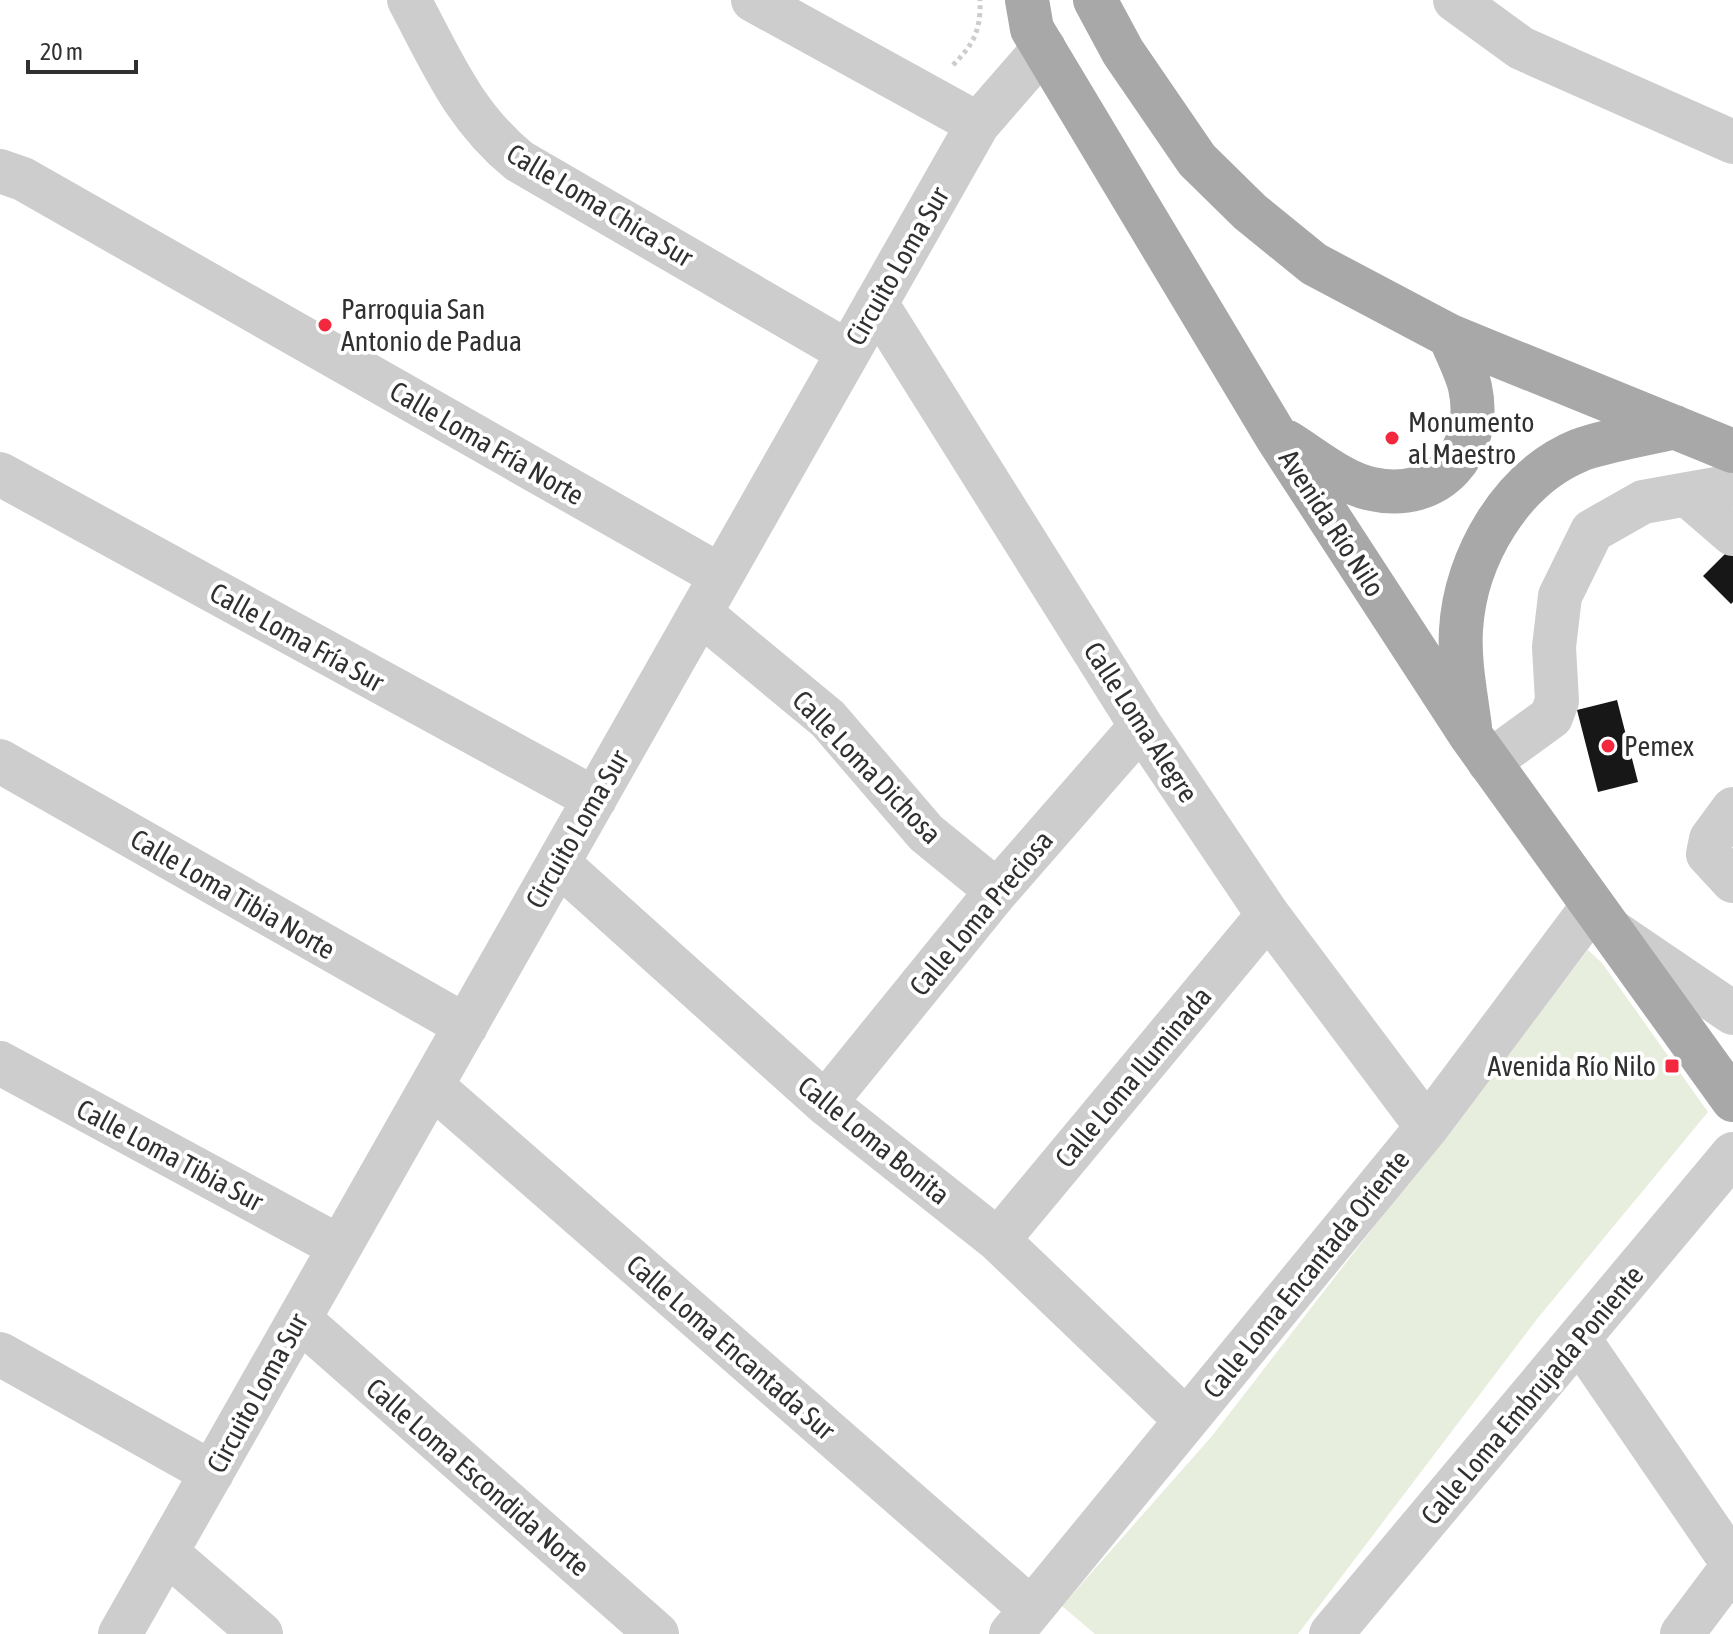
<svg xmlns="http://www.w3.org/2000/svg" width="1733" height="1634" font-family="'Asap Condensed',sans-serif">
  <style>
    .green { fill: #e7eedd }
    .building { fill: #171717 }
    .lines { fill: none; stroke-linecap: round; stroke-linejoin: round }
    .path { stroke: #cdcdcd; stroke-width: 5; stroke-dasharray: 4 4; stroke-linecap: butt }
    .minor { stroke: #cdcdcd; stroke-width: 44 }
    .major { stroke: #a8a8a8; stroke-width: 44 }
    .poi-dot { fill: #f3273e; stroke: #fff; stroke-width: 3 }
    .labels { text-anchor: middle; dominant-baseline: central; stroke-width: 8; stroke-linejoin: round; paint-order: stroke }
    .street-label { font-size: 28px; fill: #303030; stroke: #fff }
    .poi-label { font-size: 28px; fill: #303030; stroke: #fff; text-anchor: start }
  </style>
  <rect width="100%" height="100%" fill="#fff"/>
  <path class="green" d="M 1588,950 L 1602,963 L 1708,1112 L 1537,1319 L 1298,1634 L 1095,1634 L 1062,1606 L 1212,1436 Z"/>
  <path class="building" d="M 1733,546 L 1733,602 L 1731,604 L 1703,576 Z
    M 1617,700 L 1638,782 L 1598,792 L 1577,710 Z"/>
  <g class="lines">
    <path class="path" d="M 953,65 C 974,44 981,30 980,0"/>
    <path class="minor" d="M 409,0 C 442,62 464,116 519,161 L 848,352
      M 753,0 L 978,124
      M 1455,0 L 1521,48 L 1733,142
      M 0,171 L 23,179 L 721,576
      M 876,303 L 1141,726 L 1268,915 L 1427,1127
      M 0,474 L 595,799
      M 1689,496 L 1733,534
      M 700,613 L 828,719 L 926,833 L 997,891
      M 0,761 L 466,1026
      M 1489,762 L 1551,717 L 1557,701 L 1554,647 L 1560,596 L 1592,531 L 1643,502 L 1733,486
      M 1733,809 L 1711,839 L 1708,854 L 1733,881
      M 558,863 L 825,1103 L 998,1240 L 1186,1420
      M 1615,933 L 1733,1013
      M 0,1063 L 340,1247
      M 432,1086 L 1030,1608
      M 825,1103 L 997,891 L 1141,726
      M 998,1240 L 1268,915
      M 299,1319 L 657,1634
      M 1579,1339 L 1733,1564
      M 0,1354 L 212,1473
      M 167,1553 L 261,1634
      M 120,1634 L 978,124 L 1044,48
      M 1011,1634 L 1427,1127 L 1592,907
      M 1331,1634 L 1733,1154
      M 1682,1634 L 1733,1566"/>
    <path class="major" d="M 1027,0 L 1032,29 L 1276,436 L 1471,736 L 1733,1100
      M 1095,0 L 1123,52 L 1197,160 L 1250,212 L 1314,264 L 1450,336 L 1733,451
      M 1287,442 C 1313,458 1342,483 1372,489 C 1438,504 1484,451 1470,387 C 1466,370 1456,352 1450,336
      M 1470,727 C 1466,696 1459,662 1461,630 C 1465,558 1511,478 1580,450 C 1604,441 1647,434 1675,427"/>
  </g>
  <g class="poi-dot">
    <circle cx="325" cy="325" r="8"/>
    <circle cx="1392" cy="438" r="8"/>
    <circle cx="1608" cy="746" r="8"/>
    <rect x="1664" y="1058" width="16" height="16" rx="4"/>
  </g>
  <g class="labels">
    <g class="street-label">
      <text transform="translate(600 205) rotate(31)">Calle Loma Chica Sur</text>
      <text transform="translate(897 266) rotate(-60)">Circuito Loma Sur</text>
      <text transform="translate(487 443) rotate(30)">Calle Loma Fría Norte</text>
      <text transform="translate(1332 523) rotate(57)">Avenida Río Nilo</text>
      <text transform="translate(297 637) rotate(29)">Calle Loma Fría Sur</text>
      <text transform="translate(1141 722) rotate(57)">Calle Loma Alegre</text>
      <text transform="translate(867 767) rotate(46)">Calle Loma Dichosa</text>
      <text transform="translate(577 829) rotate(-60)">Circuito Loma Sur</text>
      <text transform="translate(233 894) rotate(30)">Calle Loma Tibia Norte</text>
      <text transform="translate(981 913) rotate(-50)">Calle Loma Preciosa</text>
      <text transform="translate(1133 1077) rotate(-50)">Calle Loma Iluminada</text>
      <text transform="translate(874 1140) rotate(39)">Calle Loma Bonita</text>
      <text transform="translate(170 1155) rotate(28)">Calle Loma Tibia Sur</text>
      <text transform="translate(1306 1274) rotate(-51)">Calle Loma Encantada Oriente</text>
      <text transform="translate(731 1347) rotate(41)">Calle Loma Encantada Sur</text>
      <text transform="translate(257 1393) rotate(-61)">Circuito Loma Sur</text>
      <text transform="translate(1532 1395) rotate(-50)">Calle Loma Embrujada Poniente</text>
      <text transform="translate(478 1477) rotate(41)">Calle Loma Escondida Norte</text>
    </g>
    <g class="poi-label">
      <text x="341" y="309">Parroquia San<tspan x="341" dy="32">Antonio de Padua</tspan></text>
      <text x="1408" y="422">Monumento<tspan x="1408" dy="32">al Maestro</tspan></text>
      <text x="1624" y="746">Pemex</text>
      <text x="1656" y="1066" text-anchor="end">Avenida Río Nilo</text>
    </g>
  </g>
  <path d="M28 60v12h108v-12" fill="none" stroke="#303030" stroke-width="4"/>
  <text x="40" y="60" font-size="24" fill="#303030" stroke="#ffffff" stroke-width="6" paint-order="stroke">20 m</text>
</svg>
